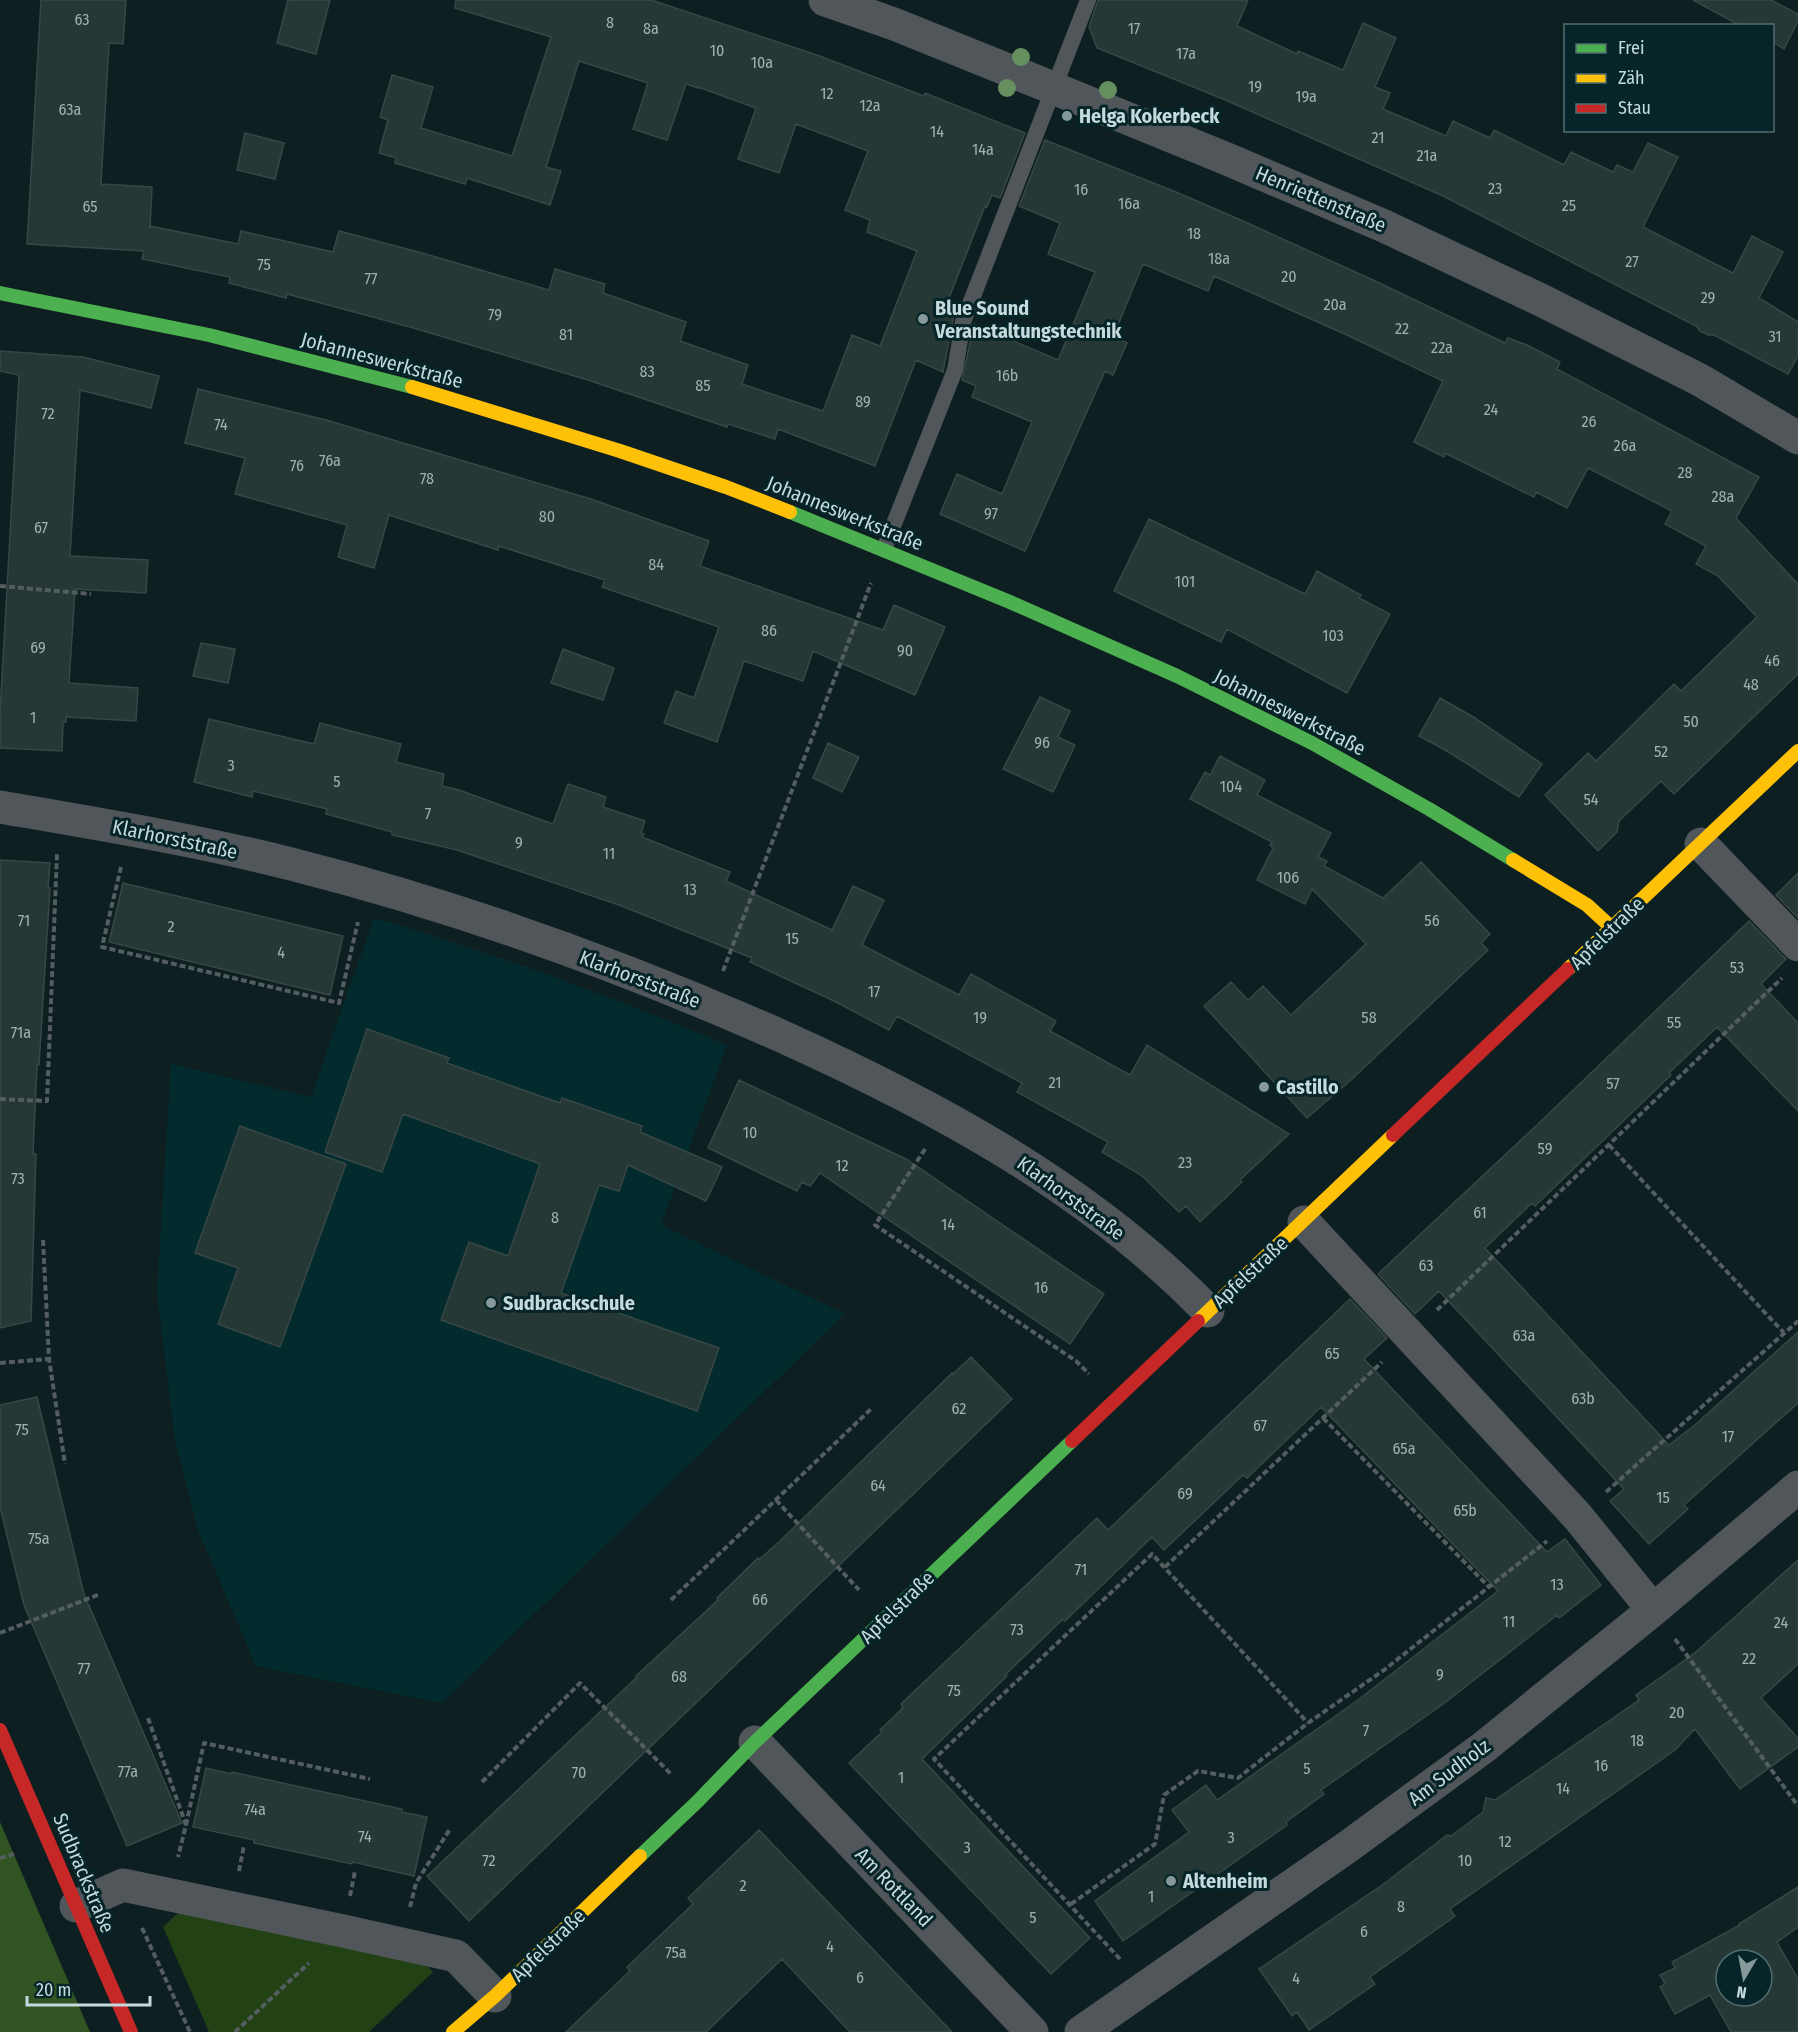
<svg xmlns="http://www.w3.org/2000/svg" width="1798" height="2032" font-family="'Fira Sans Condensed',sans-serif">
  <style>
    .built { fill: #032b2e }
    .green { fill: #224215 }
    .forest { fill: #305522 }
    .building { fill: #253836; stroke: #374745; stroke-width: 1.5; fill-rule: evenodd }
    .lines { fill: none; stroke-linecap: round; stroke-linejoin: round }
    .path { stroke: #545d5f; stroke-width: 4; stroke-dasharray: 6 3; stroke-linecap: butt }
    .lane { stroke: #505659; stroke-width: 16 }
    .street { stroke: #505659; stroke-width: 33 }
    .fast { stroke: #4caf50; stroke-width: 14 }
    .slow { stroke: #ffc107; stroke-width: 14 }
    .jam { stroke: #c62828; stroke-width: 14 }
    .tree { fill: #668f60 }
    .poi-dot { fill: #85999a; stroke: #052528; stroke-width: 2 }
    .labels { text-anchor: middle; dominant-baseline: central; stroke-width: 6; stroke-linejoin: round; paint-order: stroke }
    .number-label { font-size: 16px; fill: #9db2b2 }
    .poi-label { font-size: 20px; font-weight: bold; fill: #c5dadc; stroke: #052528; text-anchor: start }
    .street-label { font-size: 20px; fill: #c5dadc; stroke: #052528 }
  </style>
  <rect width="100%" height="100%" fill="#0d1f20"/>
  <path class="built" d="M 374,918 L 416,930 L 533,969 L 647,1012 L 727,1045 L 661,1225 L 845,1314 L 442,1703 L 256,1666 L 198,1530 L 175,1440 L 157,1293 L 171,1064 L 311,1097 Z"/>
  <path class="green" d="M 179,1912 L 421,1959 L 433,1972 L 369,2032 L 209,2032 L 163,1927 Z"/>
  <path class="forest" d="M 0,1822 L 90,2032 L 0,2032 Z"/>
  <path class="building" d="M 41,0 L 126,0 L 123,44 L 109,43 L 101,184 L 152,187 L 150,229 L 150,226 L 238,244 L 241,231 L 333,252 L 339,231 L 422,253 L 549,290 L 555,269 L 605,284 L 603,293 L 686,322 L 680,341 L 748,365 L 742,384 L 823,411 L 852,335 L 880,346 L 917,251 L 867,232 L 870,220 L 845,210 L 868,151 L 796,124 L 779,173 L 738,159 L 756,108 L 698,87 L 698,88 L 686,84 L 667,140 L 651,135 L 633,129 L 648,83 L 579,61 L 546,167 L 561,171 L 550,205 L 467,178 L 465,184 L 395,163 L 396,158 L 379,153 L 388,120 L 380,117 L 392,75 L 433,87 L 421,128 L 512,156 L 551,37 L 455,8 L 456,0 L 651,0 L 817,55 L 924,96 L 925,93 L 1025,133 L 1000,198 L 992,195 L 987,207 L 985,206 L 944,311 L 954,315 L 943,372 L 916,360 L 875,466 L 778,429 L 775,439 L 728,424 L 727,427 L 588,380 L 410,327 L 287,294 L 286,298 L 229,283 L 230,277 L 142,259 L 144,251 L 27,244 Z
    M 288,0 L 330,0 L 316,54 L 277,43 Z
    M 1098,0 L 1248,0 L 1237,26 L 1297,54 L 1298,51 L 1343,70 L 1363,23 L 1396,38 L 1375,87 L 1390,93 L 1383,109 L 1446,136 L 1453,121 L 1490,138 L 1494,130 L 1564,165 L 1571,152 L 1613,172 L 1617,165 L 1633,172 L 1648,143 L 1678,157 L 1643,227 L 1733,273 L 1752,236 L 1783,252 L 1759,298 L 1798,322 L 1798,356 L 1788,374 L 1714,335 L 1708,335 L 1700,331 L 1696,326 L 1443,196 L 1223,99 L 1097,48 L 1089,27 Z
    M 1693,0 L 1771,0 L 1798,14 L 1798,21 L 1784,49 L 1773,42 L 1773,26 L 1741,26 Z
    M 245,133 L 284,143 L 275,179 L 237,170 Z
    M 1045,140 L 1176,192 L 1243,221 L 1373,280 L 1505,343 L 1508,338 L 1527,345 L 1560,362 L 1557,369 L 1759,477 L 1736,518 L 1798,584 L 1798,674 L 1674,794 L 1661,781 L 1619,821 L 1617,832 L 1598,851 L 1545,795 L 1588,753 L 1596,761 L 1674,684 L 1681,691 L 1757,617 L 1718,576 L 1696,564 L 1706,546 L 1665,524 L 1672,511 L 1588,468 L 1567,508 L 1536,492 L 1534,497 L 1445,453 L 1444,457 L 1414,442 L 1443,381 L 1347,335 L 1214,276 L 1208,291 L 1143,264 L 1113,337 L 1127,343 L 1113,375 L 1105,371 L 1025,551 L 940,514 L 957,474 L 1002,494 L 1032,422 L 972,397 L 976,386 L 962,380 L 974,324 L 1058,360 L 1095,272 L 1048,254 L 1060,223 L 1019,206 Z
    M 0,351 L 83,357 L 159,376 L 151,408 L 80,390 L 70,556 L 148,560 L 146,593 L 75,589 L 69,683 L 138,688 L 136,721 L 66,717 L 66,722 L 63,722 L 62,751 L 0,748 L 0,712 L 19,375 L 0,371 Z
    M 198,389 L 326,420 L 591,499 L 709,541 L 700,566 L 883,630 L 894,605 L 945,627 L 915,695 L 813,651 L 803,681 L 744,661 L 717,742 L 664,723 L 676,691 L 694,698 L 719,627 L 602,587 L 605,580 L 499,546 L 498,550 L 389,515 L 374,568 L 338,557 L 347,525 L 235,494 L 245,458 L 185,443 Z
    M 1149,519 L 1305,594 L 1317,571 L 1361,595 L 1359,598 L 1390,614 L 1347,693 L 1227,629 L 1221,642 L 1114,591 Z
    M 201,643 L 235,649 L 228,683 L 193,676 Z
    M 563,649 L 614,668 L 603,700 L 551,683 Z
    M 1040,697 L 1070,711 L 1058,737 L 1075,745 L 1053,792 L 1003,769 Z
    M 1440,698 L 1475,718 L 1542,764 L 1519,797 L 1447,751 L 1419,736 Z
    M 209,719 L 314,744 L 320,723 L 401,744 L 396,762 L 444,774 L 442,786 L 459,790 L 553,824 L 568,784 L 606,797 L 603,807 L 645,821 L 641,833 L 644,834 L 642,837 L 730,872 L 726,881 L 832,930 L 853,886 L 884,900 L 862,945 L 959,995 L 971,974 L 1056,1021 L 1050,1031 L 1130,1075 L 1147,1045 L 1289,1134 L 1240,1180 L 1242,1182 L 1200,1222 L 1186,1206 L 1179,1212 L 1141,1175 L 1102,1152 L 1108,1142 L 1017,1092 L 1022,1083 L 897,1016 L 889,1030 L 834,1001 L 750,962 L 752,958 L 619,905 L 457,850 L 392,835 L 392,832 L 326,814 L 327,809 L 253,791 L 252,797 L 194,782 Z
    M 828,743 L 859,757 L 842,792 L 813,778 Z
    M 1220,756 L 1265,780 L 1257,795 L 1331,833 L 1318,857 L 1327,861 L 1324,866 L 1383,898 L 1421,862 L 1490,934 L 1481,943 L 1488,950 L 1351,1080 L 1307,1118 L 1204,1006 L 1231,982 L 1248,1000 L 1263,986 L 1291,1015 L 1366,944 L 1312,889 L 1305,904 L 1257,880 L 1273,848 L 1270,845 L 1272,842 L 1190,799 L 1205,772 L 1210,775 Z
    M 0,860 L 50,863 L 48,887 L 50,888 L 39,1065 L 37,1065 L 33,1154 L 36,1154 L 31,1321 L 0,1328 Z
    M 1798,873 L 1798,918 L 1776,895 Z
    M 123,883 L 343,936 L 330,995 L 109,942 Z
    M 1749,921 L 1786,959 L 1761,984 L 1798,1023 L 1798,1111 L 1717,1027 L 1669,1073 L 1671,1075 L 1535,1206 L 1532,1203 L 1485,1248 L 1669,1445 L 1696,1424 L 1798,1332 L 1798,1403 L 1684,1505 L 1688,1509 L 1649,1544 L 1610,1501 L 1624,1489 L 1439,1291 L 1415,1314 L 1378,1274 L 1537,1125 Z
    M 367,1029 L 449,1058 L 447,1063 L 560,1103 L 562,1098 L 642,1126 L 640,1132 L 722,1167 L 706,1201 L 628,1165 L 619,1191 L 599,1185 L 561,1293 L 719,1348 L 697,1411 L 441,1320 L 469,1242 L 508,1256 L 540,1164 L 403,1114 L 382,1172 L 325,1152 Z
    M 739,1080 L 906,1159 L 1104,1294 L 1070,1344 L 820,1173 L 810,1186 L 802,1182 L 797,1191 L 708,1148 Z
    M 240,1126 L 346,1164 L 280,1347 L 218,1324 L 238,1268 L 195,1253 Z
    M 1350,1299 L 1387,1338 L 1364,1359 L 1547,1552 L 1565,1539 L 1601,1585 L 1559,1618 L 1557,1615 L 1446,1702 L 1321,1790 L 1324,1794 L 1286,1822 L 1287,1825 L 1123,1941 L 1095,1901 L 1189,1832 L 1172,1810 L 1206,1785 L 1217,1800 L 1358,1700 L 1498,1591 L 1321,1407 L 1247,1478 L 1243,1475 L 1164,1550 L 1152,1537 L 1065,1621 L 1063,1619 L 1005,1675 L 1007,1676 L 922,1759 L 1090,1938 L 1051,1974 L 849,1763 L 882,1732 L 880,1730 L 903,1708 L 901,1704 L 1097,1518 L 1108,1530 Z
    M 971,1357 L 1012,1399 L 469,1921 L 427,1876 L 637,1677 L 636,1676 L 718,1600 L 717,1598 L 758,1558 L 760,1559 L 782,1539 L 952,1373 L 953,1374 Z
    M 37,1397 L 84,1594 L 182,1823 L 127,1846 L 24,1605 L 0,1507 L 0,1405 Z
    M 1798,1560 L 1798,1664 L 1761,1698 L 1798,1738 L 1798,1747 L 1740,1789 L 1695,1729 L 1675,1750 L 1450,1909 L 1455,1916 L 1370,1977 L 1375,1984 L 1309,2030 L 1297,2012 L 1292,2016 L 1259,1969 L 1385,1883 L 1447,1835 L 1451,1836 L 1466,1825 L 1483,1812 L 1486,1798 L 1495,1800 L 1639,1700 L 1636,1695 L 1696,1652 Z
    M 206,1768 L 231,1774 L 232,1772 L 402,1809 L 402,1812 L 427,1817 L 414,1876 L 353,1862 L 352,1864 L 254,1843 L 254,1840 L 193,1827 Z
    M 759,1830 L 952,2032 L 850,2032 L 782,1959 L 706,2032 L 566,2032 L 630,1971 L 627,1967 L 693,1904 L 688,1898 Z
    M 1798,1887 L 1798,1927 L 1777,1942 L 1798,1979 L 1798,2032 L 1731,2032 L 1710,1995 L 1675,2014 L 1660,1987 L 1665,1984 L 1660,1975 L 1675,1968 L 1672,1962 L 1740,1925 L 1739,1924 ZM 1726,1960 L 1762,1960 L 1762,1996 L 1726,1996 Z"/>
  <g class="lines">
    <path class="path" d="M 0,586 L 91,594
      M 121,867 L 102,947 L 339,1003 L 358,922
      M 723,971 L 871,583
      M 0,1099 L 47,1101 L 57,854
      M 1609,1145 L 1784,1333
      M 925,1149 L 875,1225 L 1076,1361 L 1089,1374
      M 43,1240 L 49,1359 L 65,1464
      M 1437,1310 L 1782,978
      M 0,1363 L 49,1359
      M 1323,1418 L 1489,1587
      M 1606,1492 L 1798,1321
      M 776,1500 L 859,1590
      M 1165,1567 L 1382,1362
      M 671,1600 L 872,1408
      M 0,1633 L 100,1594
      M 1675,1639 L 1798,1806
      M 148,1718 L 186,1825 L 178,1857
      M 482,1782 L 580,1683 L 672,1775
      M 186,1825 L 204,1743 L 370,1779
      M 0,1858 L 14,1854
      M 239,1871 L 244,1845
      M 350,1896 L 355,1871
      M 1071,1904 L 1155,1844 L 1164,1795 L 1198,1771 L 1238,1778 L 1308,1723 L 1384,1670 L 1547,1541
      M 410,1907 L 416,1883 L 450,1829
      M 142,1928 L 190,2032
      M 1120,1959 L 934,1759 L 1152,1554 L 1308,1723
      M 235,2032 L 309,1963"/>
    <path class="lane" d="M 884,549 L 955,370 L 963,322 L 1088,0"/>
    <path class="street" d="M 825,0 L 894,24 L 1053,88 L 1227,159 L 1384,226 L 1543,301 L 1700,380 L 1798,438
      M 0,807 C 99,824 197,840 295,865 C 460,907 623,966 779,1035 C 934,1105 1088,1187 1208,1311
      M 1701,844 L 1798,945
      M 1304,1222 L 1578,1517 L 1653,1610
      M 755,1742 L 1032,2032
      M 76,1906 L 123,1885 L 343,1931 L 456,1956 L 495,1996
      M 1081,2032 L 1346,1848 L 1484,1747 L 1653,1610 L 1798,1487"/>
    <path class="fast" d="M 0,293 L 209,335 L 412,387
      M 790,512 L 1010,602 L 1177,676 L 1312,743 L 1429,809 L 1513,860
      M 640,1856 L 698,1801 L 755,1742 L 1072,1441"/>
    <path class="slow" d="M 412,387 L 620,451 L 726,487 L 790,512
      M 1513,860 L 1587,905 L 1612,928
      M 1568,969 L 1798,751
      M 1198,1321 L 1393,1135
      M 453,2032 L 495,1996 L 640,1856"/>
    <path class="jam" d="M 1393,1135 L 1568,969
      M 1072,1441 L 1198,1321
      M 0,1730 L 131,2032"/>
  </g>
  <g class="tree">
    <circle cx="1021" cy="57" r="9"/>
    <circle cx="1007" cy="88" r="9"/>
    <circle cx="1108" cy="90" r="9"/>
  </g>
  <g class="poi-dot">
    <circle cx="1067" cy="116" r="6"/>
    <circle cx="923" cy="319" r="6"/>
    <circle cx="1264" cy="1087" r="6"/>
    <circle cx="491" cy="1303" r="6"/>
    <circle cx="1171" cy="1881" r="6"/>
  </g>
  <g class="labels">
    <g class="number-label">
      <text x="82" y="19">63</text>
      <text x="610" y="22">8</text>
      <text x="651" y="28">8a</text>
      <text x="1134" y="28">17</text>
      <text x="717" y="50">10</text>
      <text x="1186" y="53">17a</text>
      <text x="762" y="62">10a</text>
      <text x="1255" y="86">19</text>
      <text x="827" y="93">12</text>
      <text x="1306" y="96">19a</text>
      <text x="870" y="105">12a</text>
      <text x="70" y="109">63a</text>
      <text x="937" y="131">14</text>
      <text x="1378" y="137">21</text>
      <text x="983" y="149">14a</text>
      <text x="1427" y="155">21a</text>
      <text x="1495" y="188">23</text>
      <text x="1081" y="189">16</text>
      <text x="1129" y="203">16a</text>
      <text x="1569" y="205">25</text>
      <text x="90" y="206">65</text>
      <text x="1194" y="233">18</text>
      <text x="1219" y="258">18a</text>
      <text x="1632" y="261">27</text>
      <text x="264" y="264">75</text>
      <text x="1289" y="276">20</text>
      <text x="371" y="278">77</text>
      <text x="1708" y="297">29</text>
      <text x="1335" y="304">20a</text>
      <text x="495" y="314">79</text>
      <text x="1402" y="328">22</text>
      <text x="566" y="334">81</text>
      <text x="1775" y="336">31</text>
      <text x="1442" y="347">22a</text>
      <text x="647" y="371">83</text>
      <text x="1007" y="375">16b</text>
      <text x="703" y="385">85</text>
      <text x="863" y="401">89</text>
      <text x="1491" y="409">24</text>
      <text x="48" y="413">72</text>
      <text x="1589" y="421">26</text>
      <text x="221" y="424">74</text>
      <text x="1625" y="445">26a</text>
      <text x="330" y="460">76a</text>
      <text x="297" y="465">76</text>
      <text x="1685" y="472">28</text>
      <text x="427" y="478">78</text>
      <text x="1723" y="496">28a</text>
      <text x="991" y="513">97</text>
      <text x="547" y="516">80</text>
      <text x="41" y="527">67</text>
      <text x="656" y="564">84</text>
      <text x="1185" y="581">101</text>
      <text x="769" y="630">86</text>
      <text x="1333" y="635">103</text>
      <text x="38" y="647">69</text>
      <text x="905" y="650">90</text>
      <text x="1772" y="660">46</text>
      <text x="1751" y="684">48</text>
      <text x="33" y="717">1</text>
      <text x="1691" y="721">50</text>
      <text x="1042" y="742">96</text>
      <text x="1661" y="751">52</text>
      <text x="231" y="765">3</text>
      <text x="337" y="781">5</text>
      <text x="1231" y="786">104</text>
      <text x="1591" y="799">54</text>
      <text x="428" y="813">7</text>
      <text x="519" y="842">9</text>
      <text x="609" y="853">11</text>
      <text x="1288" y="877">106</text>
      <text x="690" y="889">13</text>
      <text x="24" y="920">71</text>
      <text x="1432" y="920">56</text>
      <text x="171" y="926">2</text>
      <text x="792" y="938">15</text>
      <text x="281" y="952">4</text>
      <text x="1737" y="967">53</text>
      <text x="874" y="991">17</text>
      <text x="980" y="1017">19</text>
      <text x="1369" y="1017">58</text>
      <text x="1674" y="1022">55</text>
      <text x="21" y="1032">71a</text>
      <text x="1055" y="1082">21</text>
      <text x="1613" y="1083">57</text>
      <text x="750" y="1132">10</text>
      <text x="1545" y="1148">59</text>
      <text x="1185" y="1162">23</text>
      <text x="842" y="1165">12</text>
      <text x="18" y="1178">73</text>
      <text x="1480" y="1212">61</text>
      <text x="555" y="1217">8</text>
      <text x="948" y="1224">14</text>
      <text x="1426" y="1265">63</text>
      <text x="1041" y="1287">16</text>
      <text x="1524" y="1335">63a</text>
      <text x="1332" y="1353">65</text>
      <text x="1583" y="1398">63b</text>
      <text x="959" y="1408">62</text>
      <text x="1260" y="1425">67</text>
      <text x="22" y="1429">75</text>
      <text x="1728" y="1436">17</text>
      <text x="1404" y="1448">65a</text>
      <text x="878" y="1485">64</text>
      <text x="1185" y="1493">69</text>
      <text x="1663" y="1497">15</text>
      <text x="1465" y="1510">65b</text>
      <text x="39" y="1538">75a</text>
      <text x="1081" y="1569">71</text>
      <text x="1557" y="1584">13</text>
      <text x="760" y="1599">66</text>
      <text x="1509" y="1621">11</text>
      <text x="1781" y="1622">24</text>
      <text x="1017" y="1629">73</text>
      <text x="1749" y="1658">22</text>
      <text x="84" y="1668">77</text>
      <text x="1440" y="1674">9</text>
      <text x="679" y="1676">68</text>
      <text x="954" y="1690">75</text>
      <text x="1677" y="1712">20</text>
      <text x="1366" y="1730">7</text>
      <text x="1637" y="1740">18</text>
      <text x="1601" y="1765">16</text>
      <text x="1307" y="1768">5</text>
      <text x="128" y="1771">77a</text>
      <text x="579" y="1772">70</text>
      <text x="901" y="1777">1</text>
      <text x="1563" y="1788">14</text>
      <text x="255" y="1809">74a</text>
      <text x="365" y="1836">74</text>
      <text x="1231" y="1837">3</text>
      <text x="1505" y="1841">12</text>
      <text x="967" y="1847">3</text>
      <text x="489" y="1860">72</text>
      <text x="1465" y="1860">10</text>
      <text x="743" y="1885">2</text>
      <text x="1151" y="1896">1</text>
      <text x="1401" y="1906">8</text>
      <text x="1033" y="1917">5</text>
      <text x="1364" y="1931">6</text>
      <text x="830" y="1946">4</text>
      <text x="676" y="1952">75a</text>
      <text x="860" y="1977">6</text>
      <text x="1296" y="1978">4</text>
    </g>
    <g class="poi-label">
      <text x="1079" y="116">Helga Kokerbeck</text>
      <text x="935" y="308">Blue Sound<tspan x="935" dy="23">Veranstaltungstechnik</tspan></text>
      <text x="1276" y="1087">Castillo</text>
      <text x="503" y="1303">Sudbrackschule</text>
      <text x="1183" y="1881">Altenheim</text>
    </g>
    <g class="street-label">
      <text transform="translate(1321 199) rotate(23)">Henriettenstraße</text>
      <text transform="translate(382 360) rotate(15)">Johanneswerkstraße</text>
      <text transform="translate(845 513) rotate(22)">Johanneswerkstraße</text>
      <text transform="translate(1290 712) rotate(27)">Johanneswerkstraße</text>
      <text transform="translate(175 839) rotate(12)">Klarhorststraße</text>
      <text transform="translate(1607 933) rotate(-44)">Apfelstraße</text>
      <text transform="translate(640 979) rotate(21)">Klarhorststraße</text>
      <text transform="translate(1071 1198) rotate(36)">Klarhorststraße</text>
      <text transform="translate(1250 1272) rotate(-43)">Apfelstraße</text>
      <text transform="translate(897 1607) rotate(-44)">Apfelstraße</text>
      <text transform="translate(1449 1772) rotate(-37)">Am Sudholz</text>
      <text transform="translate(84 1873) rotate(67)">Sudbrackstraße</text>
      <text transform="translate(894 1887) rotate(46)">Am Rottland</text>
      <text transform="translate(548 1945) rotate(-44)">Apfelstraße</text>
    </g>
  </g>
  <rect x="1564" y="24" width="210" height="108" fill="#052528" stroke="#526d70" stroke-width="1.5"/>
  <rect x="1576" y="44" width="30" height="9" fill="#4caf50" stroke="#526d70" stroke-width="1.5"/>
  <text x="1618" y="54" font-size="18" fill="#c5dadc">Frei</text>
  <rect x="1576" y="74" width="30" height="9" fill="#ffc107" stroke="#526d70" stroke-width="1.5"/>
  <text x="1618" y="84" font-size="18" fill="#c5dadc">Zäh</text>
  <rect x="1576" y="104" width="30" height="9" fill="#c62828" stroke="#526d70" stroke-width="1.5"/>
  <text x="1618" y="114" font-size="18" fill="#c5dadc">Stau</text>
  <g transform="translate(1744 1978) rotate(190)"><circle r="28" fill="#052528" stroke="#526d70" stroke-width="1.5"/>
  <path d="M0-4.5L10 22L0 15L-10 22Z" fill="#85999a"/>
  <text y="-9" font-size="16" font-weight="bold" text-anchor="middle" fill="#c5dadc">N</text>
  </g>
  <path d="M27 1996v9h123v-9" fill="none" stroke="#c5dadc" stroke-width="3"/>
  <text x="36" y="1996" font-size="18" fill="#c5dadc" stroke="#052528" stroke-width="4.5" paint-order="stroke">20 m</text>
</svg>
